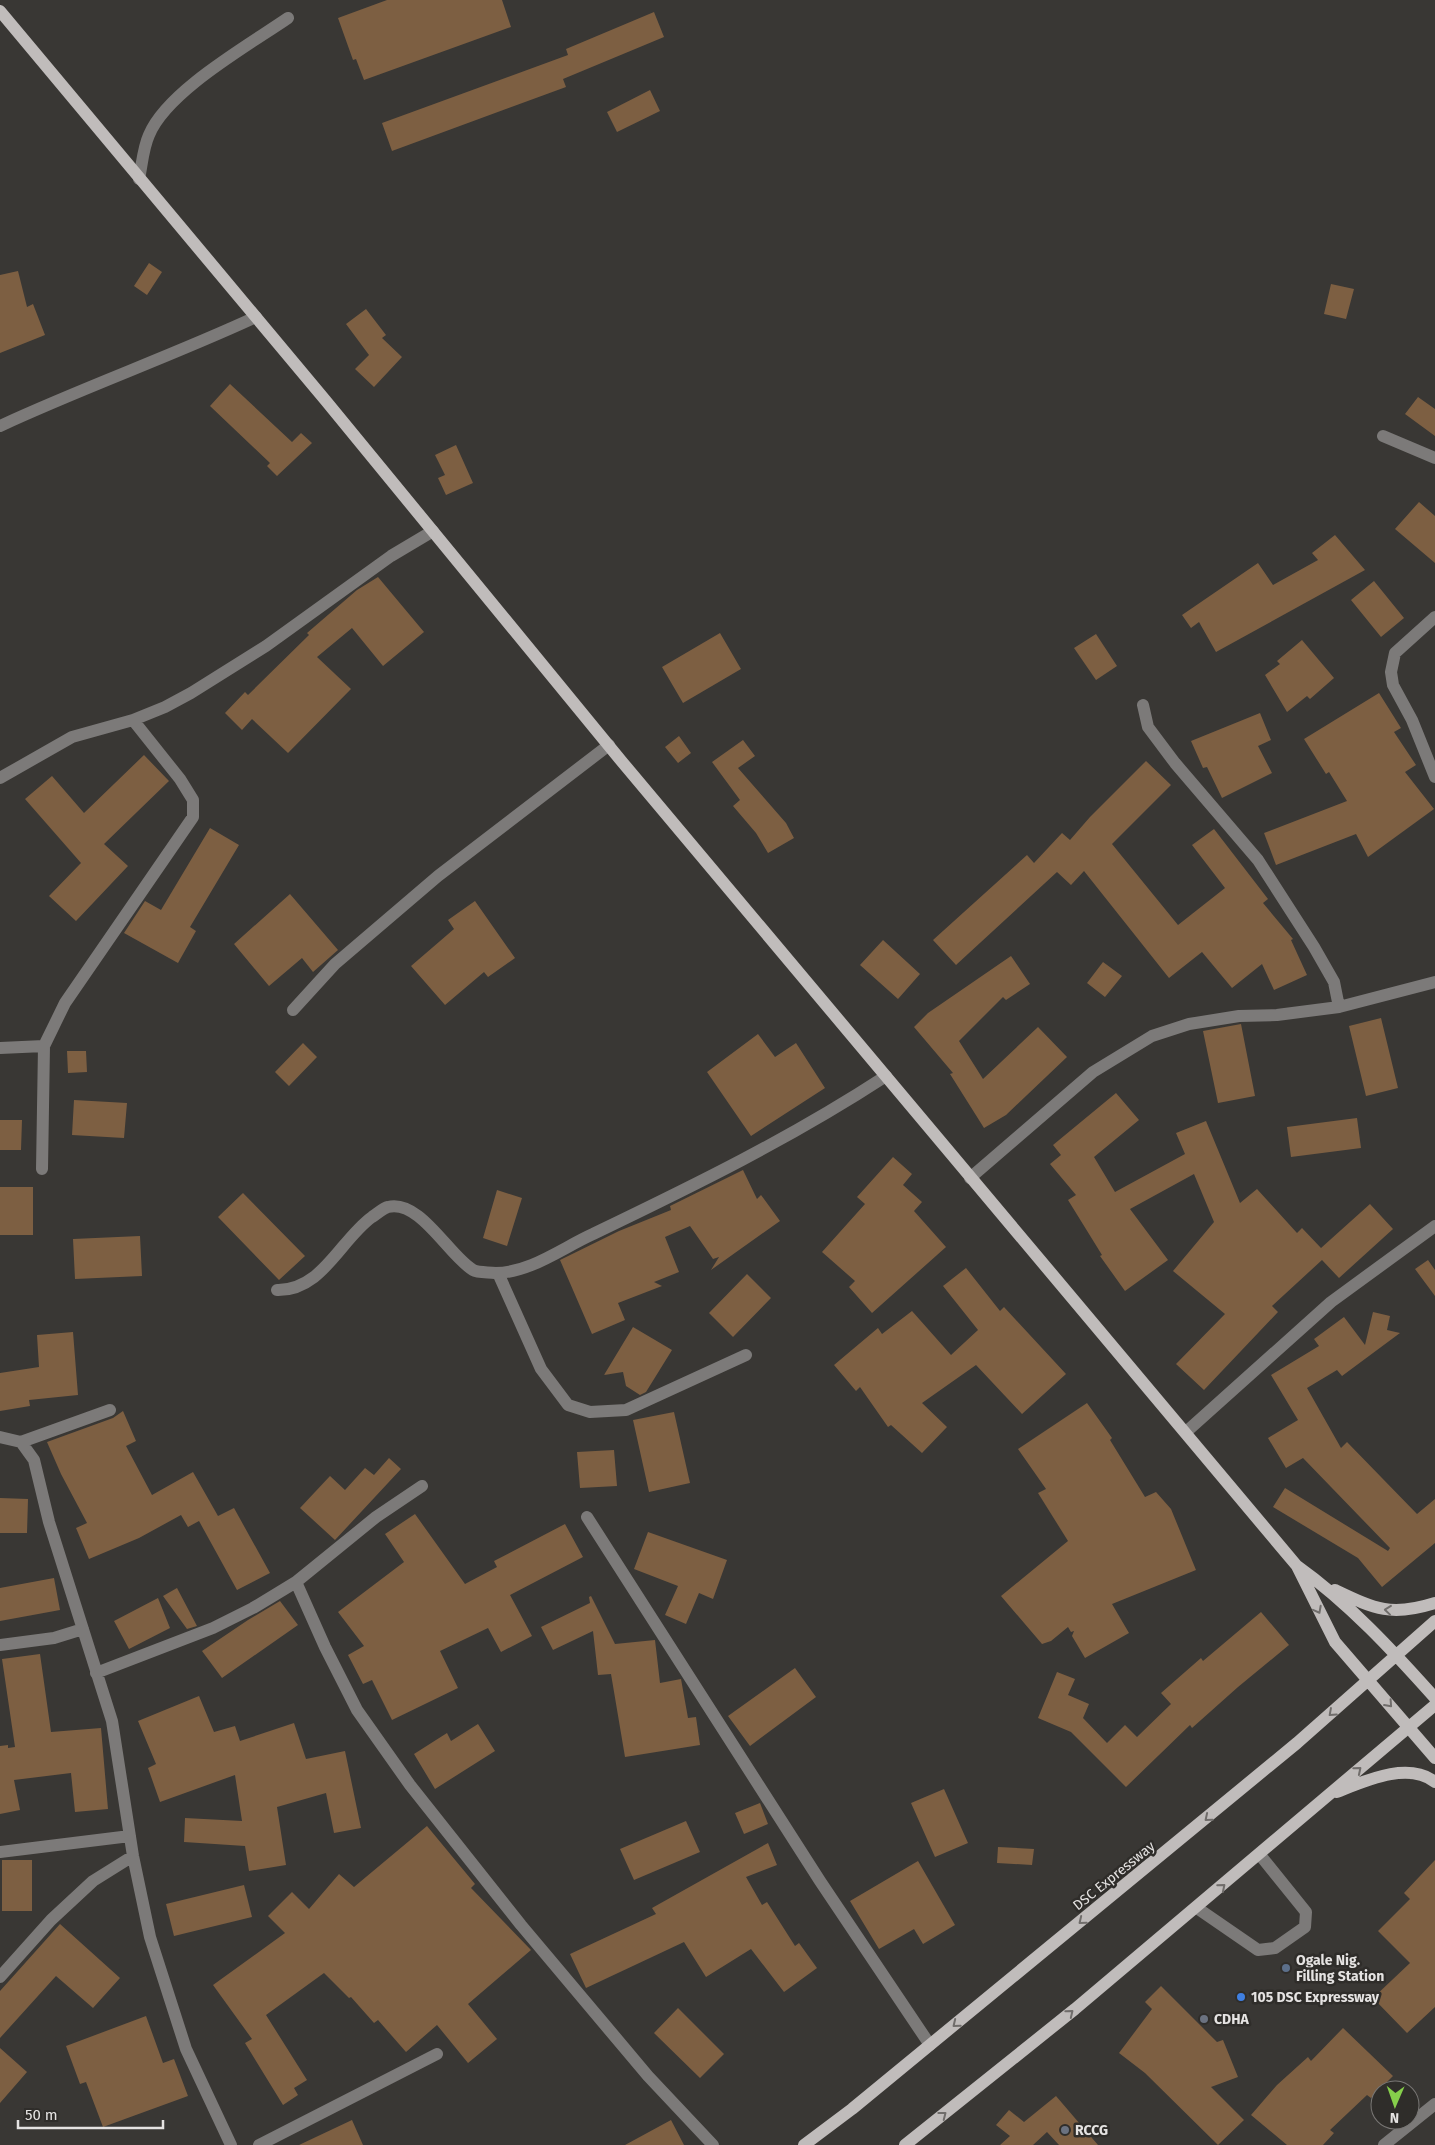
<svg xmlns="http://www.w3.org/2000/svg" width="1435" height="2145" font-family="'Fira Sans',sans-serif">
  <style>
    .building { fill: #7d5f42 }
    .lines { fill: none; stroke-linecap: round; stroke-linejoin: round }
    .minor { stroke: #7c7a79; stroke-width: 12 }
    .major { stroke: #c0bcbb; stroke-width: 12 }
    .oneway { stroke: #706d6b }
    .service-dot { fill: #5c6f8a; stroke: #2f2d2a; stroke-width: 2 }
    .shop-dot { fill: #3f7fe0; stroke: #2f2d2a; stroke-width: 2 }
    .worship-dot { fill: #6b7280; stroke: #2f2d2a; stroke-width: 2 }
    .labels { text-anchor: middle; dominant-baseline: central; stroke-width: 5; stroke-linejoin: round; paint-order: stroke }
    .street-label { font-size: 14px; fill: #e5e3e2; stroke: #2f2d2a }
    .poi-label { font-size: 14px; font-weight: bold; fill: #e5e3e2; stroke: #2f2d2a; text-anchor: start }
  </style>
  <rect width="100%" height="100%" fill="#393734"/>
  <path class="building" d="M 387,0 L 502,0 L 511,27 L 364,80 L 356,59 L 353,60 L 338,18 Z
    M 654,12 L 664,37 L 563,79 L 566,87 L 392,151 L 382,123 L 568,55 L 566,49 Z
    M 650,90 L 660,111 L 617,132 L 607,112 Z
    M 149,263 L 162,272 L 147,295 L 134,286 Z
    M 18,271 L 27,307 L 33,304 L 45,335 L 0,353 L 0,275 Z
    M 1331,284 L 1354,289 L 1346,319 L 1324,314 Z
    M 366,309 L 386,335 L 382,338 L 402,357 L 374,387 L 355,369 L 369,355 L 346,324 Z
    M 230,384 L 292,442 L 301,433 L 312,443 L 277,476 L 267,466 L 270,463 L 210,406 Z
    M 1418,397 L 1435,409 L 1435,436 L 1405,414 Z
    M 456,445 L 473,483 L 446,495 L 438,478 L 445,475 L 435,455 Z
    M 1419,502 L 1435,516 L 1435,563 L 1395,529 Z
    M 1335,535 L 1365,570 L 1216,652 L 1199,622 L 1191,628 L 1182,615 L 1258,563 L 1273,585 L 1318,560 L 1312,553 Z
    M 378,577 L 424,632 L 383,666 L 352,628 L 317,657 L 351,689 L 288,753 L 252,719 L 242,730 L 225,713 L 245,692 L 248,695 L 309,635 L 307,633 L 357,590 Z
    M 1374,581 L 1404,618 L 1381,637 L 1351,600 Z
    M 720,633 L 741,669 L 683,703 L 662,667 Z
    M 1096,634 L 1117,666 L 1096,680 L 1074,648 Z
    M 1302,640 L 1334,678 L 1310,699 L 1307,696 L 1287,712 L 1265,675 L 1280,664 L 1277,661 Z
    M 1379,693 L 1401,728 L 1394,732 L 1416,765 L 1405,772 L 1434,809 L 1368,857 L 1356,834 L 1276,865 L 1264,833 L 1347,801 L 1329,772 L 1326,774 L 1304,739 Z
    M 1260,713 L 1271,740 L 1258,746 L 1272,773 L 1222,798 L 1207,767 L 1203,768 L 1191,741 Z
    M 679,736 L 691,753 L 678,763 L 665,747 Z
    M 743,740 L 755,756 L 738,768 L 786,823 L 794,838 L 768,853 L 756,833 L 733,806 L 740,800 L 712,762 Z
    M 144,755 L 169,781 L 104,844 L 128,866 L 76,921 L 49,896 L 81,863 L 25,799 L 52,776 L 84,813 Z
    M 1146,761 L 1171,785 L 1112,844 L 1178,925 L 1225,888 L 1192,845 L 1214,829 L 1268,899 L 1263,903 L 1293,939 L 1291,940 L 1307,975 L 1274,990 L 1262,964 L 1232,988 L 1202,952 L 1169,978 L 1084,871 L 1071,885 L 1057,872 L 956,965 L 933,940 L 1027,855 L 1034,863 L 1062,833 L 1070,840 L 1090,817 Z
    M 210,828 L 239,845 L 190,927 L 196,931 L 178,963 L 124,933 L 145,901 L 161,910 Z
    M 290,894 L 338,950 L 313,972 L 302,958 L 269,986 L 234,944 Z
    M 475,901 L 515,958 L 488,977 L 484,972 L 445,1005 L 411,966 L 454,929 L 448,920 Z
    M 883,940 L 920,974 L 898,999 L 860,965 Z
    M 1011,956 L 1030,984 L 1006,1000 L 1003,997 L 959,1041 L 983,1079 L 1038,1027 L 1067,1057 L 1006,1115 L 984,1128 L 950,1074 L 953,1073 L 914,1027 L 928,1013 Z
    M 1103,962 L 1122,976 L 1105,997 L 1087,983 Z
    M 1381,1018 L 1398,1088 L 1366,1096 L 1349,1026 Z
    M 1241,1024 L 1255,1096 L 1218,1103 L 1203,1031 Z
    M 758,1034 L 775,1057 L 796,1043 L 825,1088 L 751,1136 L 707,1072 Z
    M 303,1043 L 317,1057 L 289,1086 L 275,1072 Z
    M 67,1051 L 86,1051 L 87,1072 L 68,1073 Z
    M 1116,1093 L 1139,1120 L 1094,1157 L 1115,1192 L 1185,1154 L 1176,1133 L 1206,1121 L 1240,1203 L 1257,1189 L 1297,1233 L 1302,1228 L 1321,1248 L 1370,1204 L 1393,1229 L 1339,1278 L 1322,1260 L 1272,1306 L 1278,1312 L 1204,1390 L 1176,1364 L 1225,1314 L 1173,1271 L 1214,1222 L 1194,1174 L 1130,1209 L 1168,1260 L 1125,1291 L 1100,1256 L 1102,1255 L 1068,1200 L 1076,1195 L 1050,1164 L 1061,1155 L 1053,1145 Z
    M 74,1100 L 127,1103 L 124,1138 L 72,1135 Z
    M 1357,1118 L 1361,1148 L 1291,1157 L 1287,1127 Z
    M 0,1120 L 22,1120 L 21,1150 L 0,1150 Z
    M 893,1157 L 912,1174 L 903,1185 L 922,1202 L 914,1211 L 946,1247 L 872,1313 L 849,1287 L 855,1281 L 822,1252 L 865,1204 L 857,1197 Z
    M 743,1170 L 757,1199 L 761,1195 L 780,1221 L 711,1270 L 719,1257 L 713,1259 L 690,1226 L 665,1237 L 679,1272 L 654,1282 L 662,1286 L 618,1303 L 625,1320 L 592,1334 L 560,1260 L 619,1231 L 671,1210 L 670,1206 Z
    M 0,1187 L 33,1187 L 33,1235 L 0,1235 Z
    M 497,1190 L 522,1198 L 507,1246 L 483,1238 Z
    M 243,1193 L 305,1256 L 279,1280 L 218,1217 Z
    M 140,1236 L 142,1276 L 75,1279 L 73,1239 Z
    M 1428,1260 L 1435,1270 L 1435,1296 L 1415,1269 Z
    M 966,1268 L 1000,1311 L 1004,1307 L 1066,1374 L 1022,1414 L 976,1365 L 922,1403 L 947,1427 L 922,1453 L 891,1425 L 888,1427 L 860,1387 L 856,1391 L 834,1365 L 878,1328 L 882,1334 L 912,1311 L 951,1355 L 978,1330 L 943,1286 Z
    M 747,1274 L 771,1298 L 733,1337 L 709,1313 Z
    M 1373,1312 L 1390,1316 L 1387,1330 L 1400,1333 L 1342,1376 L 1337,1370 L 1307,1388 L 1341,1448 L 1347,1442 L 1417,1514 L 1435,1499 L 1435,1543 L 1382,1587 L 1358,1558 L 1273,1507 L 1285,1488 L 1388,1551 L 1390,1548 L 1303,1458 L 1286,1468 L 1268,1438 L 1298,1420 L 1271,1375 L 1319,1346 L 1314,1339 L 1344,1317 L 1365,1345 Z
    M 633,1327 L 672,1350 L 646,1392 L 640,1395 L 626,1386 L 623,1372 L 604,1375 Z
    M 73,1332 L 78,1395 L 29,1400 L 30,1406 L 0,1411 L 0,1373 L 39,1367 L 37,1335 Z
    M 1087,1403 L 1112,1438 L 1110,1440 L 1145,1497 L 1156,1492 L 1171,1509 L 1196,1570 L 1112,1604 L 1129,1633 L 1085,1658 L 1072,1636 L 1074,1631 L 1071,1632 L 1068,1627 L 1051,1641 L 1042,1644 L 1001,1596 L 1068,1541 L 1038,1493 L 1046,1489 L 1018,1449 Z
    M 123,1411 L 136,1441 L 126,1446 L 152,1495 L 193,1472 L 218,1516 L 234,1508 L 270,1573 L 237,1590 L 199,1521 L 188,1527 L 181,1515 L 139,1538 L 89,1559 L 76,1528 L 87,1523 L 61,1474 L 47,1442 L 113,1418 Z
    M 674,1412 L 690,1483 L 649,1492 L 633,1420 Z
    M 614,1450 L 617,1486 L 580,1488 L 577,1452 Z
    M 389,1458 L 401,1469 L 335,1540 L 300,1508 L 330,1476 L 345,1490 L 365,1468 L 374,1475 Z
    M 0,1498 L 28,1499 L 27,1533 L 0,1533 Z
    M 415,1514 L 465,1584 L 497,1567 L 494,1561 L 565,1524 L 583,1557 L 510,1595 L 532,1636 L 501,1652 L 488,1628 L 440,1651 L 458,1688 L 392,1720 L 372,1680 L 363,1684 L 348,1655 L 364,1646 L 338,1612 L 404,1562 L 385,1534 Z
    M 648,1532 L 727,1560 L 713,1599 L 699,1593 L 686,1624 L 665,1615 L 678,1586 L 634,1569 Z
    M 54,1578 L 60,1610 L 0,1621 L 0,1588 Z
    M 177,1588 L 197,1626 L 187,1629 L 163,1596 Z
    M 591,1596 L 615,1644 L 655,1640 L 660,1683 L 681,1679 L 688,1718 L 696,1717 L 700,1745 L 625,1757 L 611,1674 L 598,1675 L 593,1631 L 553,1650 L 541,1627 L 590,1603 L 589,1597 Z
    M 158,1598 L 170,1628 L 129,1649 L 114,1621 Z
    M 280,1601 L 298,1625 L 222,1678 L 202,1651 L 248,1620 Z
    M 1261,1612 L 1289,1645 L 1238,1687 L 1192,1728 L 1190,1725 L 1126,1787 L 1071,1732 L 1038,1718 L 1057,1672 L 1075,1679 L 1068,1695 L 1089,1704 L 1083,1718 L 1107,1743 L 1125,1725 L 1137,1737 L 1171,1704 L 1161,1693 L 1201,1658 L 1203,1661 Z
    M 40,1654 L 51,1732 L 101,1728 L 108,1809 L 75,1812 L 71,1773 L 14,1780 L 20,1810 L 0,1814 L 0,1746 L 8,1745 L 8,1748 L 15,1747 L 2,1659 Z
    M 795,1668 L 816,1697 L 750,1746 L 728,1716 Z
    M 199,1696 L 214,1732 L 235,1726 L 240,1741 L 294,1723 L 306,1759 L 345,1751 L 361,1828 L 334,1833 L 326,1793 L 277,1807 L 286,1865 L 249,1871 L 245,1846 L 184,1842 L 185,1818 L 242,1821 L 235,1775 L 160,1802 L 148,1768 L 156,1764 L 138,1721 Z
    M 478,1724 L 495,1751 L 435,1789 L 414,1754 L 447,1733 L 451,1741 Z
    M 944,1789 L 968,1843 L 935,1857 L 911,1803 Z
    M 760,1803 L 768,1824 L 744,1834 L 735,1813 Z
    M 686,1821 L 700,1852 L 634,1880 L 620,1849 Z
    M 427,1826 L 475,1884 L 471,1888 L 531,1950 L 468,2004 L 497,2039 L 468,2063 L 437,2025 L 406,2052 L 378,2020 L 374,2023 L 351,1997 L 349,1998 L 324,1973 L 266,2015 L 307,2080 L 294,2088 L 298,2095 L 283,2105 L 245,2043 L 252,2039 L 213,1985 L 285,1933 L 268,1916 L 292,1892 L 309,1909 L 339,1874 L 354,1887 Z
    M 768,1843 L 777,1865 L 746,1877 L 762,1905 L 767,1902 L 795,1946 L 799,1943 L 817,1968 L 784,1992 L 751,1949 L 706,1977 L 684,1942 L 586,1988 L 570,1954 L 656,1914 L 652,1908 Z
    M 998,1847 L 1034,1849 L 1032,1865 L 997,1863 Z
    M 2,1860 L 32,1860 L 32,1911 L 2,1911 Z
    M 1435,1860 L 1435,2007 L 1407,2033 L 1373,1998 L 1410,1963 L 1378,1931 L 1410,1899 L 1404,1893 Z
    M 918,1861 L 955,1925 L 923,1944 L 914,1929 L 879,1949 L 850,1901 Z
    M 244,1885 L 252,1917 L 174,1936 L 166,1904 Z
    M 60,1924 L 120,1978 L 93,2008 L 56,1976 L 0,2038 L 0,1991 Z
    M 1161,1986 L 1217,2042 L 1223,2040 L 1238,2077 L 1211,2087 L 1244,2120 L 1218,2145 L 1145,2073 L 1119,2053 L 1152,2009 L 1145,2002 Z
    M 678,2008 L 724,2054 L 700,2078 L 654,2033 Z
    M 146,2016 L 163,2063 L 174,2059 L 188,2096 L 103,2127 L 86,2082 L 80,2084 L 66,2046 Z
    M 1343,2028 L 1393,2076 L 1371,2098 L 1367,2095 L 1330,2130 L 1334,2133 L 1323,2145 L 1287,2145 L 1251,2115 L 1277,2085 L 1308,2057 L 1311,2061 Z
    M 0,2048 L 27,2072 L 0,2103 Z
    M 1056,2096 L 1098,2145 L 1059,2145 L 1047,2132 L 1033,2145 L 1000,2145 L 1010,2136 L 996,2125 L 1009,2110 L 1024,2122 Z
    M 352,2120 L 363,2145 L 299,2145 Z
    M 671,2120 L 684,2145 L 625,2145 Z"/>
  <g class="lines">
    <path class="minor" d="M 139,179 C 142,165 143,148 149,135 C 167,91 249,45 288,18
      M 0,426 C 84,387 172,356 256,317
      M 1383,436 L 1435,458
      M 1435,617 L 1395,653 L 1391,672 L 1393,685 L 1412,720 L 1435,777
      M 1143,705 L 1148,727 L 1175,763 L 1258,860 L 1314,947 L 1334,982 L 1339,1007
      M 0,778 L 72,737 L 133,720 L 165,707 L 191,693 L 266,646 L 391,556 L 433,531
      M 293,1010 L 335,964 L 438,876 L 609,745
      M 0,1048 L 44,1046
      M 42,1169 L 44,1046 L 65,1003 L 193,817 L 193,800 L 180,779 L 133,720
      M 970,1178 L 1093,1072 L 1152,1036 L 1189,1024 L 1239,1016 L 1277,1015 L 1339,1007 L 1435,982
      M 498,1273 L 541,1369 L 568,1405 L 590,1412 L 626,1410 L 746,1355
      M 277,1290 C 322,1291 340,1240 372,1217 C 377,1214 383,1208 388,1207 C 420,1199 449,1256 473,1270 C 478,1273 489,1272 495,1273 C 530,1273 562,1248 593,1234 C 695,1185 791,1138 886,1076
      M 1186,1432 L 1331,1302 L 1435,1226
      M 0,1437 L 21,1442 L 34,1460 L 49,1522 L 112,1721 L 133,1856 L 150,1937 L 186,2049 L 231,2145
      M 21,1442 L 110,1410
      M 587,1517 L 820,1881 L 930,2045
      M 296,1582 L 325,1647 L 357,1710 L 410,1785 L 521,1925 L 648,2076 L 713,2145
      M 0,1645 L 54,1638 L 83,1629
      M 96,1673 L 213,1628 L 253,1608 L 296,1582 L 376,1517 L 422,1486
      M 0,1852 L 130,1836
      M 1197,1908 L 1258,1950 L 1275,1948 L 1305,1927 L 1306,1912 L 1260,1855
      M 0,1977 L 51,1920 L 93,1881 L 133,1856
      M 259,2145 L 437,2054
      M 1384,2145 L 1435,2104"/>
    <path class="major" d="M 0,11 L 326,401 L 623,763 L 1297,1566 C 1349,1603 1393,1651 1435,1698
      M 1297,1566 L 1335,1642 L 1435,1758
      M 1335,1590 C 1375,1609 1391,1617 1435,1603
      M 1337,1792 C 1365,1781 1408,1761 1435,1782
      M 804,2145 L 852,2109 L 1297,1743 L 1435,1621
      M 905,2145 L 1075,2009 L 1435,1705"/>
  </g>
  <defs><path id="oneway-chevron" d="M-2-3.5L2.5 0L-2 3.5" fill="none" stroke-width="1.6" stroke-linecap="round" stroke-linejoin="round" transform="scale(1.25)"/></defs>
  <g class="oneway">
    <use href="#oneway-chevron" transform="translate(1318 1610) rotate(62)"/>
    <use href="#oneway-chevron" transform="translate(1388 1610) rotate(-174)"/>
    <use href="#oneway-chevron" transform="translate(1389 1704) rotate(48)"/>
    <use href="#oneway-chevron" transform="translate(1332 1713) rotate(138)"/>
    <use href="#oneway-chevron" transform="translate(1358 1770) rotate(-40)"/>
    <use href="#oneway-chevron" transform="translate(1208 1818) rotate(140)"/>
    <use href="#oneway-chevron" transform="translate(1222 1887) rotate(-40)"/>
    <use href="#oneway-chevron" transform="translate(1082 1921) rotate(141)"/>
    <use href="#oneway-chevron" transform="translate(1070 2013) rotate(-39)"/>
    <use href="#oneway-chevron" transform="translate(956 2024) rotate(141)"/>
    <use href="#oneway-chevron" transform="translate(943 2115) rotate(-38)"/>
  </g>
  <circle class="service-dot" cx="1286" cy="1968" r="5"/>
  <circle class="shop-dot" cx="1241" cy="1997" r="5"/>
  <g class="worship-dot">
    <circle cx="1204" cy="2019" r="5"/>
    <circle cx="1065" cy="2130" r="5"/>
  </g>
  <g class="labels">
    <g class="street-label">
      <text transform="translate(1114 1876) rotate(-39)">DSC Expressway</text>
    </g>
    <g class="poi-label">
      <text x="1296" y="1960">Ogale Nig.<tspan x="1296" dy="16">Filling Station</tspan></text>
      <text x="1251" y="1997">105 DSC Expressway</text>
      <text x="1214" y="2019">CDHA</text>
      <text x="1075" y="2130">RCCG</text>
    </g>
  </g>
  <g transform="translate(1395 2105) rotate(182)"><circle r="24" fill="#2f2d2a" stroke="#787674"/>
  <path d="M0-4L9 19L0 12L-9 19Z" fill="#86cf4b"/>
  <text y="-8" font-size="14" font-weight="bold" text-anchor="middle" fill="#e5e3e2">N</text>
  </g>
  <path d="M18 2120v8h145v-8" fill="none" stroke="#e5e3e2" stroke-width="2.5"/>
  <text x="25" y="2120" font-size="15" fill="#e5e3e2" stroke="#2f2d2a" stroke-width="4" paint-order="stroke">50 m</text>
</svg>
